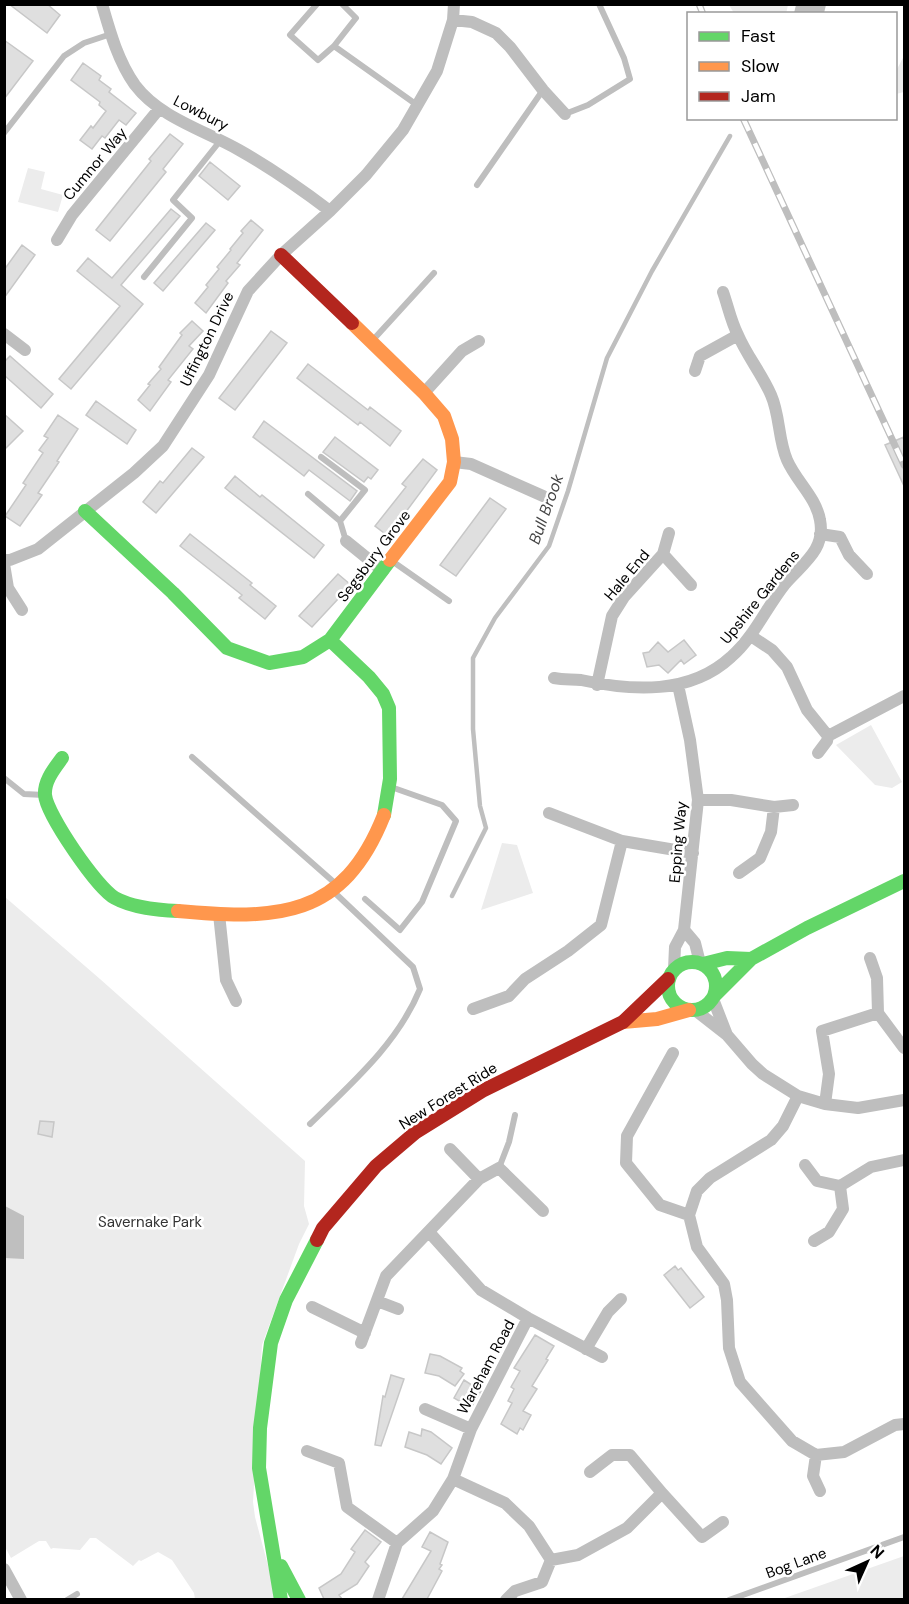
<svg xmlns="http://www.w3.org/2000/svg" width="909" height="1604" font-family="'DM Sans',sans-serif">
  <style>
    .green { fill: #ececec }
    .water { fill: #bfbfbf }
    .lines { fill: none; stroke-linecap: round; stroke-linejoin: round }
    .stream { stroke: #bfbfbf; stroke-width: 4.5 }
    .building { fill: #dfdfdf; stroke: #c7c7c7; stroke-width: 1.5 }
    .lane { stroke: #bebebe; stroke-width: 6 }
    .street { stroke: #bebebe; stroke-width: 12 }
    .fast { stroke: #63d668; stroke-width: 14 }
    .slow { stroke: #ff974d; stroke-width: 14 }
    .jam { stroke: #b3261e; stroke-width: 14 }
    .rail-casing { stroke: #bebebe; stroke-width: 7 }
    .rail { stroke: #fff; stroke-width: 4.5; stroke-dasharray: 14; stroke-linecap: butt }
    .labels { text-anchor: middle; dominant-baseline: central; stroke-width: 5; stroke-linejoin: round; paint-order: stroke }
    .street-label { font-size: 15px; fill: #000; stroke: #fff }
    .park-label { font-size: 15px; fill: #333; stroke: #fff }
    .water-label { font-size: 16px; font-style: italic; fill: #444; stroke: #fff }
  </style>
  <rect width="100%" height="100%" fill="#fff"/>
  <path class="green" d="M 729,5 L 788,5 L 786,14 L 734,13 Z
    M 904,56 L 904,92 L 896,94 L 896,71 Z
    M 28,168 L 45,172 L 41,189 L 63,195 L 58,212 L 18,202 Z
    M 871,725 L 902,782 L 892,788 L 875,785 L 836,745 Z
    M 502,843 L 517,845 L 533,893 L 481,910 Z
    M 5,897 L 100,979 L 305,1161 L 304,1206 L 309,1224 L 299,1244 L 262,1345 L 253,1502 L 255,1517 L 277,1599 L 195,1599 L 194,1593 L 172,1560 L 158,1552 L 141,1561 L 139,1560 L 133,1566 L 96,1538 L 90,1538 L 80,1550 L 53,1548 L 51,1549 L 46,1541 L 39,1541 L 11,1558 L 5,1547 Z
    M 904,1556 L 904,1599 L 782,1599 Z"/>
  <path class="water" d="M 796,5 L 796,4 L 826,5 L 824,13 L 794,13 Z
    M 5,1206 L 24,1216 L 24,1259 L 5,1258 Z"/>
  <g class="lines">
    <path class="stream" d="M 452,896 L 486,828 L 480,806 L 473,729 L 473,658 L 495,618 L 549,546 L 568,491 L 607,358 L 652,271 L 730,136"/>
  </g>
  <path class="building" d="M 9,4 L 47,4 L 60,15 L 47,33 Z
    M 4,40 L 33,61 L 4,99 Z
    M 83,63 L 101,76 L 99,80 L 111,89 L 109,92 L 136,113 L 126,125 L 119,120 L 105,138 L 102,136 L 92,149 L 80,140 L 91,126 L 93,128 L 106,111 L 99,105 L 100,102 L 71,80 Z
    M 170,134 L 183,144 L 163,169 L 166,172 L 110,241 L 96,230 L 151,161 L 149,159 Z
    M 210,162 L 240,186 L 228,200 L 199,176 Z
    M 171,209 L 180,216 L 121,285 L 143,304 L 71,389 L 59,379 L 120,306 L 77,271 L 88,258 L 112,278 Z
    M 251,220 L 263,230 L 237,263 L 240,265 L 226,281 L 228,283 L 206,313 L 195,303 L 208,287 L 206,285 L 219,269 L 217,267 L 231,250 L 230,249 L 243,233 L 241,231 Z
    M 206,223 L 215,230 L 163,291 L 154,283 Z
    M 22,245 L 35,255 L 4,298 L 4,270 Z
    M 192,321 L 203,331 L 189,346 L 193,349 L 168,380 L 171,382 L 150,411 L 138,400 L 150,385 L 148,384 L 161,369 L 159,367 L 182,335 L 180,333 Z
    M 271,331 L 287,343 L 235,410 L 219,398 Z
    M 10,356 L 53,394 L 41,408 L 4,375 L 4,362 Z
    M 308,364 L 368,410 L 370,407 L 401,431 L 390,446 L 360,422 L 358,425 L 297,378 Z
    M 96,401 L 136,430 L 127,444 L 86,415 Z
    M 4,414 L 23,431 L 4,450 Z
    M 58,415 L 78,429 L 57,461 L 59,462 L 38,493 L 42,495 L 20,526 L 5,516 L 26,485 L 23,483 L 43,453 L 39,450 L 48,438 L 44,436 Z
    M 264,421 L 357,491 L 350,501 L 309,470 L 304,476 L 253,437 Z
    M 335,437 L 378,470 L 371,479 L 368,477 L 364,482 L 323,452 Z
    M 904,437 L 904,486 L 885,445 Z
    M 192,448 L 204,457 L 156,513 L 143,502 L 160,481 L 163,483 Z
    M 423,459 L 437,470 L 388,536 L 375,526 L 406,487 L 402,484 Z
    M 235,476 L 260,497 L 262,495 L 324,545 L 314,558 L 225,488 Z
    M 490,498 L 506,509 L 456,576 L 440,565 Z
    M 190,534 L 252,583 L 250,585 L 276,606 L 265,619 L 239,598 L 242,595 L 180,546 Z
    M 338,574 L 351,585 L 312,627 L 299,616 Z
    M 684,640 L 696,655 L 684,664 L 681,660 L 668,673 L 659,665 L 647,667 L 643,653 L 649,652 L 658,642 L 668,652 Z
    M 40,1121 L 54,1122 L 52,1137 L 38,1134 Z
    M 675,1266 L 678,1270 L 681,1268 L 704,1297 L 690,1308 L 664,1275 Z
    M 535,1335 L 554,1346 L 546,1359 L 548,1360 L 532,1386 L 537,1389 L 523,1411 L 531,1415 L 523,1430 L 520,1428 L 517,1434 L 501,1424 L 512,1403 L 508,1401 L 514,1389 L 511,1387 L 520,1371 L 514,1368 Z
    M 430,1354 L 440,1356 L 462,1368 L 460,1371 L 464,1374 L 455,1386 L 439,1376 L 425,1373 Z
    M 391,1375 L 404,1379 L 381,1446 L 375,1445 L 383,1396 L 385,1397 Z
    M 464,1380 L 481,1391 L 471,1408 L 454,1398 Z
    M 422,1429 L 431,1432 L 452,1448 L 441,1464 L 427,1455 L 405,1447 L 409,1432 L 421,1436 Z
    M 365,1530 L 381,1542 L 365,1562 L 369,1566 L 357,1584 L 339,1595 L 342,1599 L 324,1599 L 319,1588 L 341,1574 L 355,1552 L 351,1549 Z
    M 430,1532 L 448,1542 L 440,1564 L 442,1565 L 439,1569 L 442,1571 L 427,1599 L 402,1599 L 431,1551 L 422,1547 Z"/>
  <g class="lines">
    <path class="lane" d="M 317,4 L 290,35 L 318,60 L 334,46 L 356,18 L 342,4
      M 334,46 L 417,105
      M 565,114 L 588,105 L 630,79 L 624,58 L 599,4
      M 4,133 L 64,56 L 84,43 L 111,34
      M 477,185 L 543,90
      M 144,277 L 192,218 L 173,200 L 220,141
      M 372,341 L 434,273
      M 308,494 L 340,521 L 365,490 L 321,457
      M 340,521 L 346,541
      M 392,561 L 449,601
      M 192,757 L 336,884
      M 4,778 L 24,794 L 44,795
      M 365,899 L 400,930 L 422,902 L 456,821 L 442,805 L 391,787
      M 310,1124 C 352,1083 398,1043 420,989 L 413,967 L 335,893
      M 499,1168 L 509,1142 L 515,1115
      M 67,1600 L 77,1594
      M 729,1600 L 904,1537"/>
    <path class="street" d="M 102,4 C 110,32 118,61 135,85 C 160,118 204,130 239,150 C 271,168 301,189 330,211
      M 453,20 L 472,22 L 496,33 L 510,47 L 543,90 L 565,114
      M 57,240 L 72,215 L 159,109
      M 4,334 L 25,350
      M 695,371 L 700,356 L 738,335
      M 424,393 L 462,351 L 479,341
      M 454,462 L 471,464 L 543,496
      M 820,534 L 840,537 L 849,555 L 867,574
      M 346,541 L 383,571
      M 663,554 L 691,585
      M 4,560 L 10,560 L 38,549 L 134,473 L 163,446 L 209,375 L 248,291 L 281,255 L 330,211 L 366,175 L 403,130 L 437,71 L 453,20 L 454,4
      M 4,564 L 8,588 L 22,610
      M 751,636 L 772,650 L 787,667 L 807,710 L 828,736
      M 554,678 C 564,680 572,679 581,680 C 632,691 690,695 731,657 C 754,637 766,608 785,584 C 802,564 826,550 820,520 C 816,497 796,481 787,460 C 778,439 780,415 771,395 C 762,374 747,356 738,335 C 731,322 728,306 723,292
      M 597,685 L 612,616 L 624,597 L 663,554 L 669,533
      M 818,753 L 827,741 L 828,736 L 904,696
      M 698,800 L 731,800 L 774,807 L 793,805
      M 549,813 L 622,841
      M 739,873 L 760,858 L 771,832 L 774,807
      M 219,914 L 226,980 L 236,1001
      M 684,930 L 695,943 L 700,963
      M 870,958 L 877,978 L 878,1013 L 904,1048
      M 674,969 L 675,947 L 684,930 L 698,800 L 690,740 L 678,685
      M 713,999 L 727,1035
      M 473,1009 L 509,996 L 525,979 L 568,951 L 601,925 L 622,841 L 693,853
      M 695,1010 L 727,1035 L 752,1064 L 763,1074 L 798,1096 L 825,1104 L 858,1108 L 904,1100
      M 673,1053 L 627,1136 L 626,1163 L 660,1205 L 689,1215
      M 798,1096 L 783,1126 L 771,1140 L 710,1178 L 697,1191 L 689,1215 L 697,1247 L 724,1284 L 727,1300 L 729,1348 L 740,1382 L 792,1441 L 816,1455 L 844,1452 L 895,1425 L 904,1424
      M 825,1104 L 829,1074 L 822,1031 L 878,1013
      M 450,1149 L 479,1179
      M 805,1165 L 817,1181 L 840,1186 L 871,1167 L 904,1160
      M 429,1232 L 481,1290 L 528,1318 L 602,1357
      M 814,1241 L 829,1232 L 843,1209 L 840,1186
      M 377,1301 L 398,1309
      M 312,1307 L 365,1333
      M 361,1343 L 386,1276 L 479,1179 L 499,1168 L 543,1211
      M 586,1349 L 608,1312 L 621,1299
      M 425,1409 L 471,1429
      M 307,1451 L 339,1463 L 347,1507 L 397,1543
      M 816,1455 L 813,1476 L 820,1491
      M 453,1479 L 505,1503 L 529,1526 L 551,1560 L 578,1555 L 627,1528 L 662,1493 L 630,1455 L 612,1455 L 590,1472
      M 662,1493 L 702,1537 L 723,1522
      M 4,1569 L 21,1600
      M 378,1600 L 397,1543 L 433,1511 L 453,1479 L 471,1429 L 528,1318
      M 506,1600 L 515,1591 L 542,1582 L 551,1560"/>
    <path class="fast" d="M 85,511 L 173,593 L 227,648 L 269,663 L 303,657 L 330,640 L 390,560
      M 330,640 L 369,677 L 383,694 L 389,708 L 390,779 L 384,815
      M 62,758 C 54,769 44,781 45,795 C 47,815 97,888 115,898 C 133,908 158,910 178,911
      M668 986a24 24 0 1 1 48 0a24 24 0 1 1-48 0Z
      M 703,964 L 727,958 L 751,959
      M 714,996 L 751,959 L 807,928 L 904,881
      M 281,1566 L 299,1600
      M 281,1600 L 259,1468 L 260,1428 L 271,1343 L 286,1300 L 317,1240"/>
    <path class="slow" d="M 352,323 L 424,393 L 444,416 L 452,439 L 454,462 L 450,482 L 390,560
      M 178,911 C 277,920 343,919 384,815
      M 623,1022 L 657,1019 L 689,1010"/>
    <path class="jam" d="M 281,255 L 352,323
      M 317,1240 L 323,1228 L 376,1166 L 416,1132 L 482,1091 L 623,1022 L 668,979"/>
    <defs>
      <path id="rail" d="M 699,4 L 703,14
        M 743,118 L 904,465"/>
    </defs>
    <use href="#rail" class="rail-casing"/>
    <use href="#rail" class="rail"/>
  </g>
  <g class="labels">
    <g class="street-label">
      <text transform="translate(201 113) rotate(27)">Lowbury</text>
      <text transform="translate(95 164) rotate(-50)">Cumnor Way</text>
      <text transform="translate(207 339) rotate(-64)">Uffington Drive</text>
      <text transform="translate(374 556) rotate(-53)">Segsbury Grove</text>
      <text transform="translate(627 575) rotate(-50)">Hale End</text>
      <text transform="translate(760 597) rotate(-51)">Upshire Gardens</text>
      <text transform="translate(678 842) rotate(-85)">Epping Way</text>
      <text transform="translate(448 1096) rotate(-32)">New Forest Ride</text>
      <text transform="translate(486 1367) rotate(-62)">Wareham Road</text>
      <text transform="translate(796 1563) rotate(-20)">Bog Lane</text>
    </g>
    <g class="park-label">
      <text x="150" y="1222">Savernake Park</text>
    </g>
    <g class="water-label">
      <text transform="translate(546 509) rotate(-70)">Bull Brook</text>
    </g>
  </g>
  <rect width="909" height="1604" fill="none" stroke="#000000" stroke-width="12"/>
  <rect x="687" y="12" width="210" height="108" fill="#ffffff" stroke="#999999" stroke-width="1.5"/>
  <rect x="699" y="32" width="30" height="9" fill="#63d668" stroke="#999999" stroke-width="1.5"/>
  <text x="741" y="42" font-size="18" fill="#000000">Fast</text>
  <rect x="699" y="62" width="30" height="9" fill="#ff974d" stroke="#999999" stroke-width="1.5"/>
  <text x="741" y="72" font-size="18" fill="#000000">Slow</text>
  <rect x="699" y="92" width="30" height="9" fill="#b3261e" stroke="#999999" stroke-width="1.5"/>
  <text x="741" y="102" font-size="18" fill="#000000">Jam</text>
  <g transform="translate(867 1562) rotate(45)" stroke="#ffffff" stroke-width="4.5" paint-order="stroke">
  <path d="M0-4.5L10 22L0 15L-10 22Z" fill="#000000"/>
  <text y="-9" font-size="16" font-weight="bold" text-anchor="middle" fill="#000000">N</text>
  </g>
</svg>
